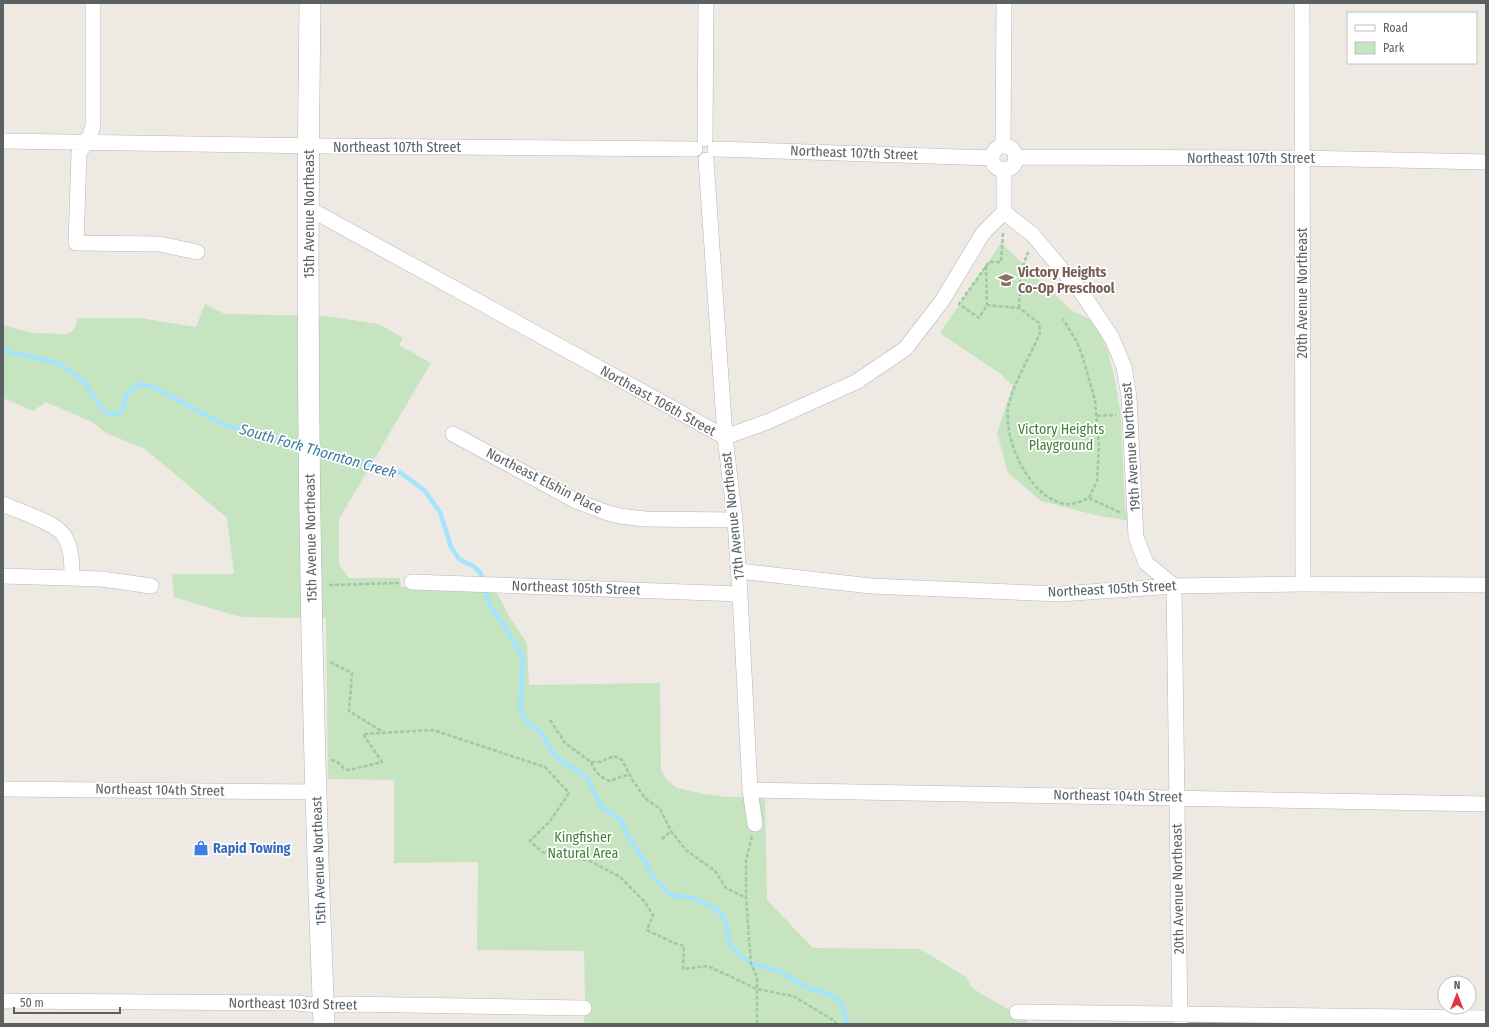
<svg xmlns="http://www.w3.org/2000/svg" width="1489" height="1027" font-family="'Fira Sans Condensed',sans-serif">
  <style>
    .green { fill: #c6e4c0 }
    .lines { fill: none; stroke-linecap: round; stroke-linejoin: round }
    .stream { stroke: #a5e4fc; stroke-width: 4.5 }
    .street-casing { stroke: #b4b7ba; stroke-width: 16 }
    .secondary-casing { stroke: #b2b7ba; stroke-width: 22 }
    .path { stroke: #9dcaa2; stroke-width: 2.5; stroke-dasharray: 4 2; stroke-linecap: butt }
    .street { stroke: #fff; stroke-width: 15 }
    .secondary { stroke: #fff; stroke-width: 21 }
    .labels { text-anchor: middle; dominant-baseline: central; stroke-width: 3.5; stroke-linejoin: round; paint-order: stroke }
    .street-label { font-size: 14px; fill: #5b6063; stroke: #fff }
    .education-label { font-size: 14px; font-weight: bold; fill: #785e54; stroke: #fff; text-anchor: start }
    .park-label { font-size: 14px; fill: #3f8036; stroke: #fff }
    .shop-label { font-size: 14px; font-weight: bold; fill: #366cbe; stroke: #fff; text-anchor: start }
    .water-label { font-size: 15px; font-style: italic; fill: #3d7b9c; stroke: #fff }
  </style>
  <rect width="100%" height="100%" fill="#eeeae3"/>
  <path class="green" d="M 1001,243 L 1071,310 L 1093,321 L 1101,335 L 1108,351 L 1115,381 L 1121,416 L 1125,509 L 1130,521 L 1095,515 L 1041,501 L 1008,473 L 997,433 L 1013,385 L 1005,379 L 1002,375 L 940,333 Z
    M 205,304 L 225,314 L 325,316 L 379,324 L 403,338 L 399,345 L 431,363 L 339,519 L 339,565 L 349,578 L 400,578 L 401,587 L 495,589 L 510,618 L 527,643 L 529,685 L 660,683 L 661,770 L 667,780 L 677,788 L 704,794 L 727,797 L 765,797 L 767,900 L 813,948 L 920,949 L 966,977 L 972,988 L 997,1003 L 1017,1014 L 1027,1017 L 1027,1024 L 585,1024 L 583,1015 L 585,1001 L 584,951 L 477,950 L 478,862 L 394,863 L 394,780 L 328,779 L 326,618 L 240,617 L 174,597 L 172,574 L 234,574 L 227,518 L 145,449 L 106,433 L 92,422 L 46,402 L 33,411 L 3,398 L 3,325 L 33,333 L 67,334 C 75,332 76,325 77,318 L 140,318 L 196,327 Z"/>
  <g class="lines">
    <path class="stream" d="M 3,348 L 9,352 L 55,362 L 73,373 L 86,384 L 100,406 L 107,413 L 117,414 L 124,408 C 124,393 128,392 140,384 L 153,387 L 225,425 L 304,447
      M 315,449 L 401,473 L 424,490 L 440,512 L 451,547 L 459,559 L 473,566 L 480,572 L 489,604 L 502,622 L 523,658 L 520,711 L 528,723 L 541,732 L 555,756 L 586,777 L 602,807 L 620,819 L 629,838 L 645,861 L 654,878 L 670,895 L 694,898 L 718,910 L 726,922 L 730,946 L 751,964 L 779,971 L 810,989 L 827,993 L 841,1001 L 847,1024"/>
    <defs>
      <path id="street" d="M 93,3 L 93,126 L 90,135 L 79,153 L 76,243 L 160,244 L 197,252
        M 1302,3 L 1303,584
        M 705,139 L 706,3
        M 3,141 L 324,146 L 695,149
        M 1003,146 L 1004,3
        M992 158a12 12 0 1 1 24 0a12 12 0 1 1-24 0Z
        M 715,149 L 992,158
        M 1015,157 L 1302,158 L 1486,162
        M 706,160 L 725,437 L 735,520 L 740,594 L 750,790 L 755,824
        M 1004,169 L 1004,212
        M 308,208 L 725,437 L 767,422 L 856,382 L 905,349 L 942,301 L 983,233 L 1004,212
        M 1004,212 L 1033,235 L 1084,296 L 1112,338 L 1124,367 L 1129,397 L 1136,537 L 1146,563 L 1174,586 L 1180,1024
        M 453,434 L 576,501 L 608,513 L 620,516 L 645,519 L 735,520
        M 3,504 C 18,511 51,521 62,533 C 72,545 72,563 72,578
        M 739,571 L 871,586 L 1060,594 L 1174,586 L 1303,584 L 1486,585
        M 3,576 L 102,579 L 151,586
        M 412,582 L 740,594
        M 3,789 L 317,792
        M 750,790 L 1486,804
        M 3,1001 L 296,1003 L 324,1006 L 346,1004 L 584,1008
        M 1017,1012 L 1486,1018"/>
      <path id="secondary" d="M 310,3 C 305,343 310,684 324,1024"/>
    </defs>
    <use href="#street" class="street-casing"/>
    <use href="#secondary" class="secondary-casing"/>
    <path class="path" d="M 1003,233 L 1001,262 L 989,262 L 959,304 L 979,318 L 987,305 L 1019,308 L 1039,323 L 1040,333 C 1031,354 1015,381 1009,403 C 1001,437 1029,498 1065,504 C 1073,505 1082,501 1089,498 L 1097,481 L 1099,446 L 1095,400 L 1082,355 L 1077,342 L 1063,319
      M 986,266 L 987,305
      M 1019,308 L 1021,272 L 1028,252
      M 1097,416 L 1116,415
      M 1089,498 L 1121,513
      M 329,585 L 399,583
      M 330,662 L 352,673 L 349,711 L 383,732
      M 550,720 L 565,743 L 591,762 L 600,762 L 614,756 L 622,760 L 633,781 L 645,798 L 660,809 L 671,831 L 686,850 L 715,871 L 726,888 L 746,898
      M 331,760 C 339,760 341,769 349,770 L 382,762 L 363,734 L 433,730 L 545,767 L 569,793 L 550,821 L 530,841 L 542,852 L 590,861 L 620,877 L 644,901 L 653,915 L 647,930 L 674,943 L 684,946 L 683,969 L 708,966 L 757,989 L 793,996 L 833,1020 L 837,1024
      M 591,762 C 594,771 601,778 610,781 L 623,776 L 630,775
      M 752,836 L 746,861 L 746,898 L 751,964 L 757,977 L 757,1024
      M 662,839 L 671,831"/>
    <use href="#street" class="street"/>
    <use href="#secondary" class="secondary"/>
  </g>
  <defs>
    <symbol id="school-bare" viewBox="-9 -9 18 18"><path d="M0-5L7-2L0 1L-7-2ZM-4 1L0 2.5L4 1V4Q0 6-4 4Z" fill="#8d6e63" stroke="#fff" stroke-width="2.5" paint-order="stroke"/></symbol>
    <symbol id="shop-bare" viewBox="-9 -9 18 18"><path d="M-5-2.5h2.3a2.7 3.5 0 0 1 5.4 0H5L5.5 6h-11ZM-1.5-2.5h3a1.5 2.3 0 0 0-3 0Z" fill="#3f7fe0" stroke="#fff" stroke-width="2.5" paint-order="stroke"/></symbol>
  </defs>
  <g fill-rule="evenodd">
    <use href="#school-bare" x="995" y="269" width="22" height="22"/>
    <use href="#shop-bare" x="190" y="837" width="22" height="22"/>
  </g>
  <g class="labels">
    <g class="street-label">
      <text x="397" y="147">Northeast 107th Street</text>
      <text transform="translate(854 153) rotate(2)">Northeast 107th Street</text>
      <text x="1251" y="158">Northeast 107th Street</text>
      <text transform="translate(309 214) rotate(-90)">15th Avenue Northeast</text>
      <text transform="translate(1302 293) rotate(-90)">20th Avenue Northeast</text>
      <text transform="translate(658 401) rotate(29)">Northeast 106th Street</text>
      <text transform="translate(1131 447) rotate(-94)">19th Avenue Northeast</text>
      <text transform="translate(544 481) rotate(27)">Northeast Elshin Place</text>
      <text transform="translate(733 516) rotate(-96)">17th Avenue Northeast</text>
      <text transform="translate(311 538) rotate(-91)">15th Avenue Northeast</text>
      <text transform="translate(576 588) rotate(2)">Northeast 105th Street</text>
      <text transform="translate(1112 589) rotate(-3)">Northeast 105th Street</text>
      <text transform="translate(160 790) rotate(1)">Northeast 104th Street</text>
      <text transform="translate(1118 796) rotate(1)">Northeast 104th Street</text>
      <text transform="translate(319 861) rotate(-92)">15th Avenue Northeast</text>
      <text transform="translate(1178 889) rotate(-91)">20th Avenue Northeast</text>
      <text transform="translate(293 1004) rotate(1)">Northeast 103rd Street</text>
    </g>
    <g class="education-label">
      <text x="1018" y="272">Victory Heights<tspan x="1018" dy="16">Co-Op Preschool</tspan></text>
    </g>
    <g class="park-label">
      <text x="1061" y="429">Victory Heights<tspan x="1061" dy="16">Playground</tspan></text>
      <text x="583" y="837">Kingfisher<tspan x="583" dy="16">Natural Area</tspan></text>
    </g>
    <g class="shop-label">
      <text x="213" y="848">Rapid Towing</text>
    </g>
    <g class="water-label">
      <text transform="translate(318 451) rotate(16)">South Fork Thornton Creek</text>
    </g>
  </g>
  <rect width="1489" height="1027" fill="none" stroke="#5b6063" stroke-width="8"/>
  <rect x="1347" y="12" width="130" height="52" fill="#ffffff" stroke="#bdbfc1"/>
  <rect x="1355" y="25" width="20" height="6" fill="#ffffff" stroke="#bdbfc1"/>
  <text x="1383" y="32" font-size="12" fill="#5b6063">Road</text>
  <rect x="1355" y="42" width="20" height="12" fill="#c6e4c0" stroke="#bdbfc1"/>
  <text x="1383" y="52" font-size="12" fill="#5b6063">Park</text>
  <g transform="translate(1457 995)"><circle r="19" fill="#ffffff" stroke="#bdbfc1"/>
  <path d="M0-3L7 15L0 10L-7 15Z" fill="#e33342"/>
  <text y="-6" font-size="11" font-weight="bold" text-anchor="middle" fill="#5b6063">N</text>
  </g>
  <path d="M14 1007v6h106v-6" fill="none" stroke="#5b6063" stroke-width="2"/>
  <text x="20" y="1007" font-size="12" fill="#5b6063" stroke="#ffffff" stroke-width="3" paint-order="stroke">50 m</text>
</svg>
